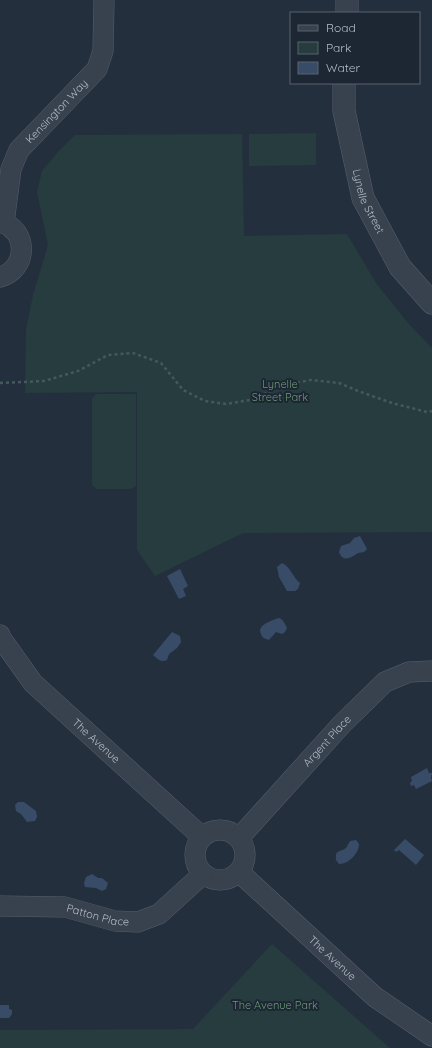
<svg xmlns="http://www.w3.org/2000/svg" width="432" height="1048" font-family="Quicksand,sans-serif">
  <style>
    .green { fill: #263c3f }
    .water { fill: #394c67 }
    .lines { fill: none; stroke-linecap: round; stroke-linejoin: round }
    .minor-casing { stroke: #565f6c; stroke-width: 21 }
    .tertiary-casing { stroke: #565f6c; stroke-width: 23 }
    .path { stroke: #44595c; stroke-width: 2.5; stroke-dasharray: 3 3; stroke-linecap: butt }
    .minor { stroke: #38414e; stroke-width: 20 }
    .tertiary { stroke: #38414e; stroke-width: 22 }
    .labels { text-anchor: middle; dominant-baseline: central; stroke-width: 4; stroke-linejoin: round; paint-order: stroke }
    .street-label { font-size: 11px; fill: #b4bcc9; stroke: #1d2633 }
    .park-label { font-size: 11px; fill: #6b9a76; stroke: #1d2633 }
  </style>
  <rect width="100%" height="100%" fill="#242f3e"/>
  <path class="green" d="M 316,133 L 316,165 L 249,166 L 249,134 Z
    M 242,134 L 244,236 L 347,234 L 376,283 L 408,323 L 432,348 L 432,532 L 243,533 L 155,576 L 137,550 L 137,392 L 25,393 L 26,329 L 33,295 L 48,245 L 37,192 L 42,171 L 58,152 L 75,135 Z
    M 96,394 L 136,394 L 136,486 L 131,489 L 97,489 L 92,485 L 92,399 Z
    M 272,944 L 390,1048 L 0,1048 L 0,1030 L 193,1029 Z"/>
  <path class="water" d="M 360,536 L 367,549 C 364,553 363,552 358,553 C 351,558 343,563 339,552 L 341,546 L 350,543 L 354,538 Z
    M 282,563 C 292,568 292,577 300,583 L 298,589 L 295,591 L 287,591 L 279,577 L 277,567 Z
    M 180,569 L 188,586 L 183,589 L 186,596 L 179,599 L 167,576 Z
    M 279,618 C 283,619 285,624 287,628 L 285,632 L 282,634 L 276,632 L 269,640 C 266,639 262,638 261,634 C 256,625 273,620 279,618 Z
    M 172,632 L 180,636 L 181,642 L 177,648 L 169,654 L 167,660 C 161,663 158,659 153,655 Z
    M 427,768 L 429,773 L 432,773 L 431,778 L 432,781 L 416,789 L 414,785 L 411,786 L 410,783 L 412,781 L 411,777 Z
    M 18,802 L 24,802 L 36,811 L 37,817 L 35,821 L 27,822 L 21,814 L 16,811 L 15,805 Z
    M 405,839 L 424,855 L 416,865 L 399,850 L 396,852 L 394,850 Z
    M 356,840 L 359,844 C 359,853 349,864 339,864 L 336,860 C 335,849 339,853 346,848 L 350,841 Z
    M 92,874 L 98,878 L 102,878 L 108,883 L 106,889 L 102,891 L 96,888 L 85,887 L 84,883 L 86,877 Z
    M 0,1005 L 9,1005 L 9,1009 L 12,1010 L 12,1014 L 9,1018 L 0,1018 Z"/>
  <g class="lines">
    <defs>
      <g id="minor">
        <path d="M 0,222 C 29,229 28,270 0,277"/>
        <path id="s1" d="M 4,223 L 11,169 L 19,150 L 97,69 L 103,51 L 104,0"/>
        <path id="s2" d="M 0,635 L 1,638 L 33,683 L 202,837"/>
        <circle cx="220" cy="855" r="25"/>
        <path id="s3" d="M 239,838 L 342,724 L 385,682 L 409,672 L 432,671"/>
        <path id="s4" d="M 239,872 L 375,997 L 432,1036"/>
        <path id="s5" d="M 0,906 L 65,907 L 115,921 L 138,922 L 159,914 L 203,874"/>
      </g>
      <g id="tertiary">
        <path d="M 347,13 L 347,0"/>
        <path id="s6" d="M 344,83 L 344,111 L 363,198 L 400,267 L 432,303"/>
      </g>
    </defs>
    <use href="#minor" class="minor-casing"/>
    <use href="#tertiary" class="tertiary-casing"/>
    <path class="path" d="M 0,383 L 44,381 L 78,371 L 108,355 L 133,353 L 161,363 L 183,390 L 205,401 L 226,404 L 255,399 L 282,385 L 311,380 L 339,383 L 358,391 L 392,403 L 427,412 L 432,411"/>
    <use href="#minor" class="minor"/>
    <use href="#tertiary" class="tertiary"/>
  </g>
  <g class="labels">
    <g class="street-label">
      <text stroke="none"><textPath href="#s1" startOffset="129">Kensington Way</textPath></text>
      <text stroke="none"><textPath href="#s6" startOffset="122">Lynelle Street</textPath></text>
      <text stroke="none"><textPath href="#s2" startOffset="144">The Avenue</textPath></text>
      <text stroke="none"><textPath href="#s3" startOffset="131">Argent Place</textPath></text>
      <text stroke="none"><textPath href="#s5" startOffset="99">Patton Place</textPath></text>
      <text stroke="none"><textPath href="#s4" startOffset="127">The Avenue</textPath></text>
    </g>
    <g class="park-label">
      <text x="280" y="384">Lynelle<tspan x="280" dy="13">Street Park</tspan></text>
      <text x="275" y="1005">The Avenue Park</text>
    </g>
  </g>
  <rect x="290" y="12" width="130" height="72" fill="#1d2633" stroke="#59626f"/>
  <rect x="298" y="25" width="20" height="6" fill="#38414e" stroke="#59626f"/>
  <text x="326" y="32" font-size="12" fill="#b4bcc9">Road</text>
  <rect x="298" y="42" width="20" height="12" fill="#263c3f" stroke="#59626f"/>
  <text x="326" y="52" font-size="12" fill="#b4bcc9">Park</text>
  <rect x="298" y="62" width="20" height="12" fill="#394c67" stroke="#59626f"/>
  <text x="326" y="72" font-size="12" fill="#b4bcc9">Water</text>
</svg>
